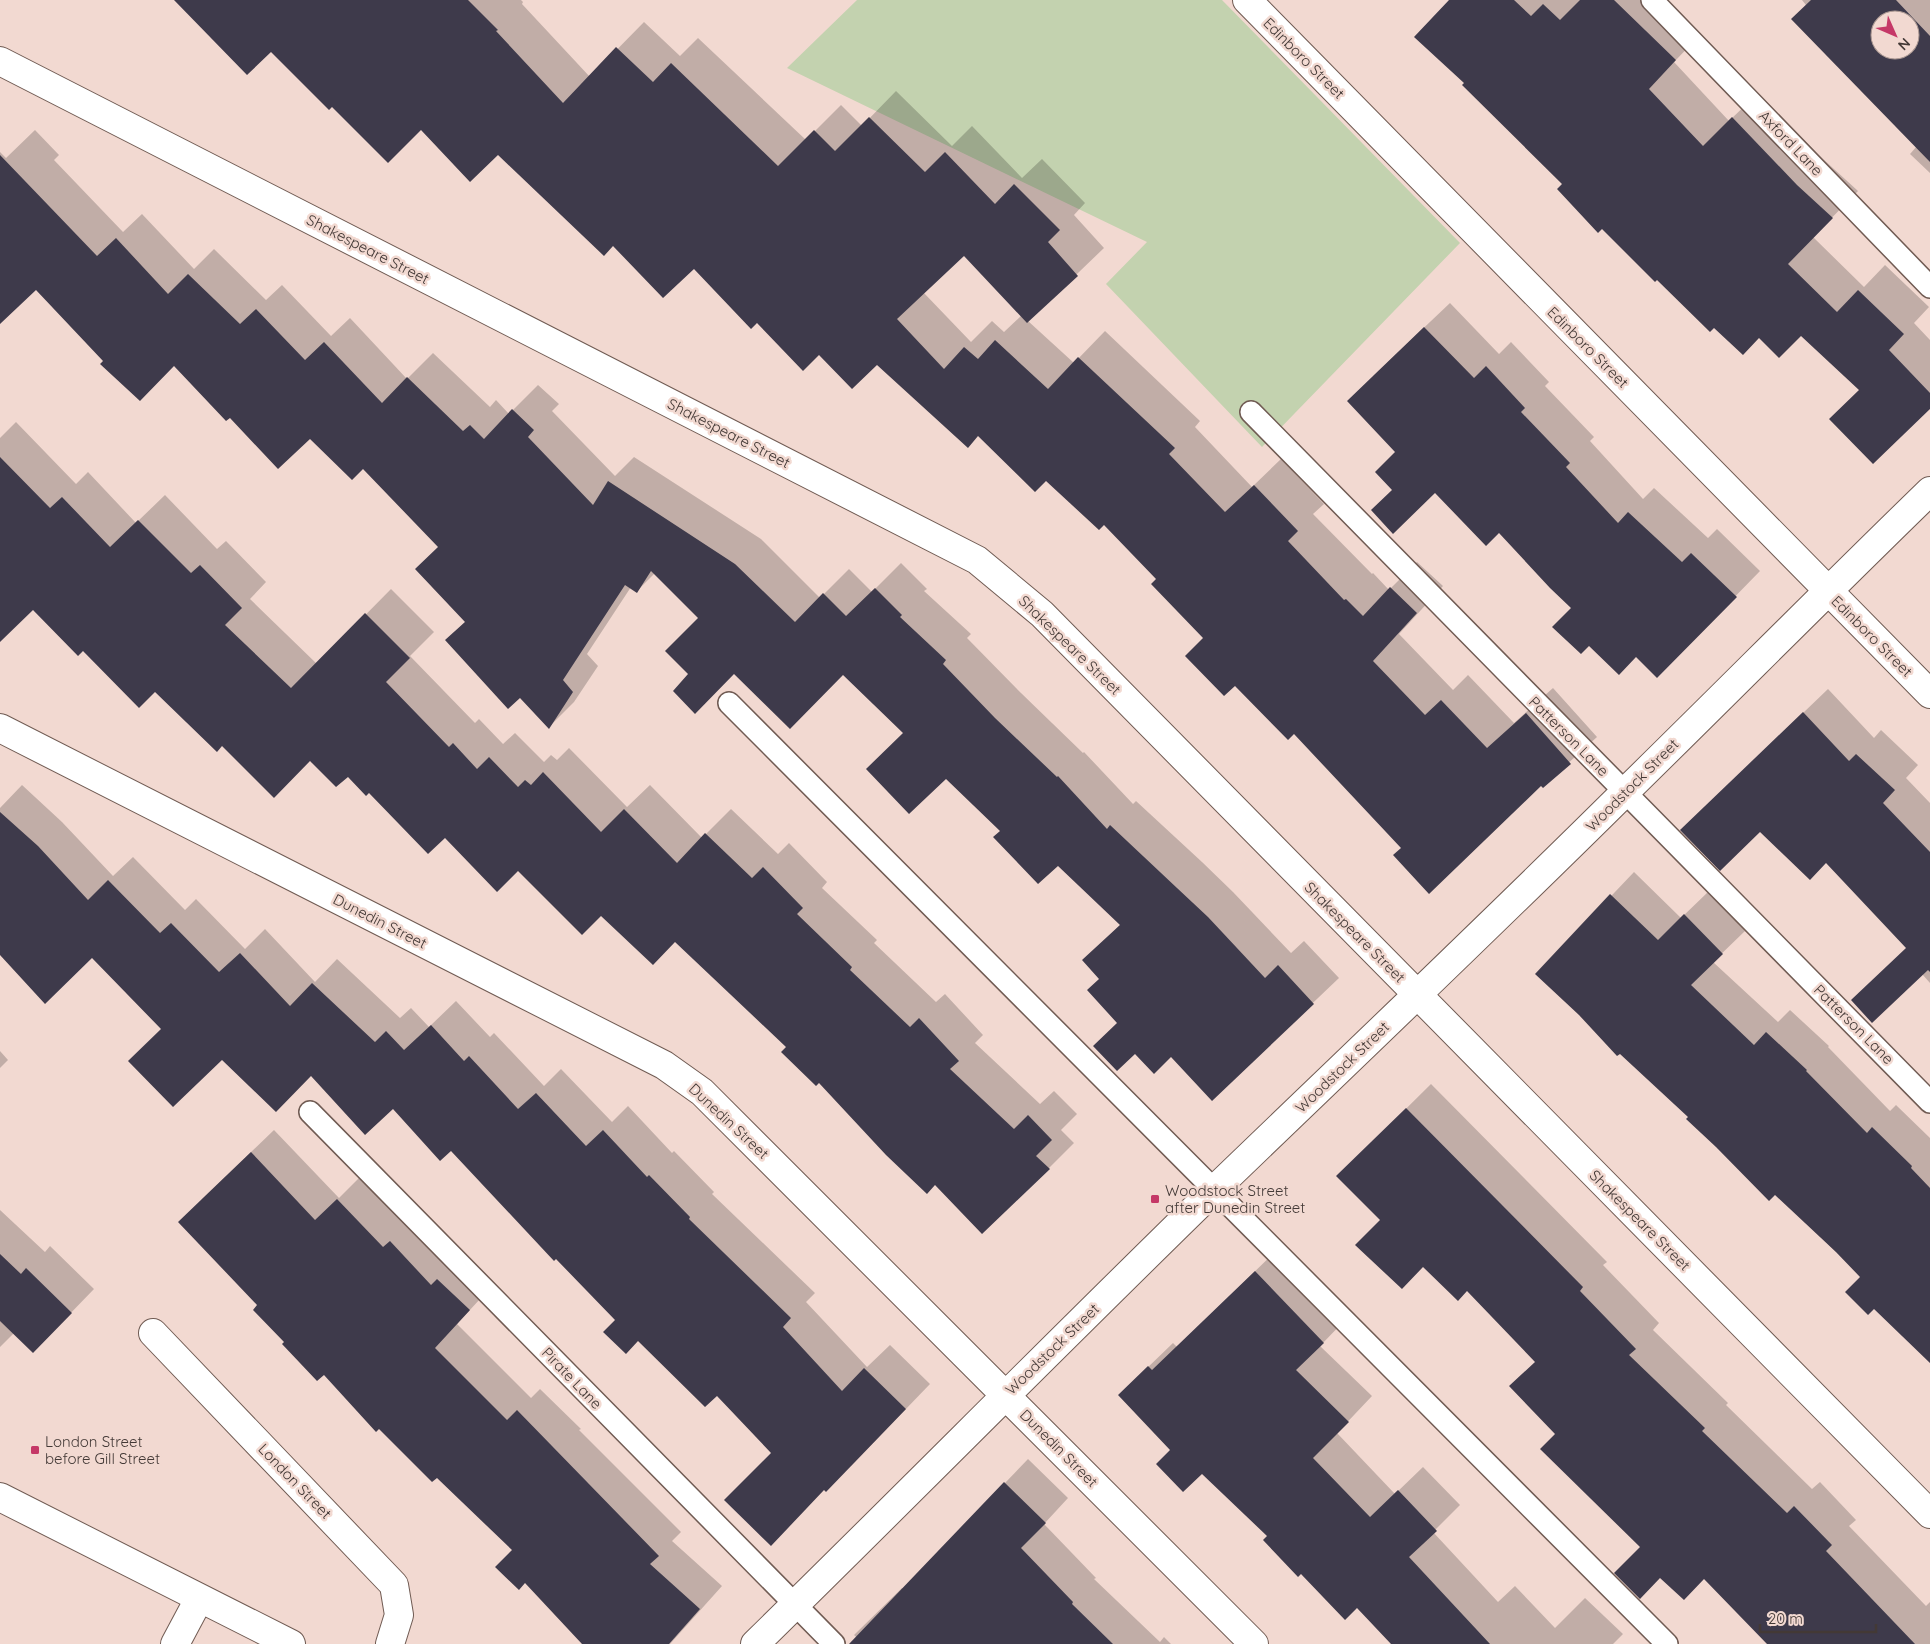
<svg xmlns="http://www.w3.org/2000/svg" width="1930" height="1644" font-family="Quicksand,sans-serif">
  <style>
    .green { fill: #c3d2af }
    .shadow { fill: #0003; fill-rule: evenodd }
    .building { fill: #3e3a4b; fill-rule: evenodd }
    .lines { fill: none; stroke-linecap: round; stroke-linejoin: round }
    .service-casing { stroke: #705b53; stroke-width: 24 }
    .minor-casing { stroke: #705b53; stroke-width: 30 }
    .primary-casing { stroke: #705b53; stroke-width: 30 }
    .service { stroke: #fff; stroke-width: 21 }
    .minor { stroke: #fff; stroke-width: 28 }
    .primary { stroke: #fff; stroke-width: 28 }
    .poi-dot { fill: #c53867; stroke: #f2d9d1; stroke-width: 2 }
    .labels { text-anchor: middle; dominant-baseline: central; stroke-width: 5; stroke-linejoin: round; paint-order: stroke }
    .street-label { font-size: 15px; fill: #433936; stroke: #f2d9d1 }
    .poi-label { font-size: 15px; fill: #433936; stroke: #f2d9d1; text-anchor: start }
  </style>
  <rect width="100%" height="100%" fill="#f2d9d1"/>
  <path class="green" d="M 857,0 L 1222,0 L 1460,243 L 1262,447 L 1106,284 L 1147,242 L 787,68 Z"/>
  <path class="shadow" d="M 175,0 L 521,0 L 523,2 L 522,4 L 590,77 L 644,22 L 680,56 L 698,38 L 806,140 L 841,105 L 862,126 L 896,91 L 952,146 L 972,126 L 1022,178 L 1042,159 L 1085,203 L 1074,215 L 1104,248 L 1028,321 L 1074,363 L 1105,331 L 1200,421 L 1195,427 L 1252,487 L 1281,459 L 1324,504 L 1313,514 L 1372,574 L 1373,573 L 1389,590 L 1417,562 L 1443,586 L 1399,634 L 1453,690 L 1468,675 L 1514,723 L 1553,688 L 1597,737 L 1543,786 L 1541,784 L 1402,848 L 1205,638 L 1158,579 L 1104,523 L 1046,479 L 979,435 L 877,363 L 820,354 L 757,321 L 694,267 L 613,245 L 498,154 L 421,128 L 332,105 L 271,50 ZM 964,254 L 1022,315 L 1004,332 L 992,321 L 971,342 L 923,292 Z
    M 1450,0 L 1666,0 L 1701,34 L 1674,62 L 1729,121 L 1758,93 L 1823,159 L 1858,191 L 1813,237 L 1864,287 L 1885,265 L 1929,307 L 1914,323 L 1930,340 L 1930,408 L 1860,390 L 1802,334 L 1760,336 L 1563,184 L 1466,83 Z
    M 1802,0 L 1930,0 L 1930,173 L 1910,154 L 1917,146 ZM 1880,20 L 1910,20 L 1910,50 L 1880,50 Z
    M 35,130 L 59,155 L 54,160 L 123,232 L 142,214 L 194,269 L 214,249 L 266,300 L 282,285 L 331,336 L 350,318 L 407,379 L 433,353 L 490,407 L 496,400 L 509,414 L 538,385 L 559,404 L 552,411 L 615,476 L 634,457 L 761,539 L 820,598 L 849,569 L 872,592 L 901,563 L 927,589 L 924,591 L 971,634 L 967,638 L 1021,693 L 1083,753 L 1084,752 L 1133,804 L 1136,801 L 1202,862 L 1233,892 L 1291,953 L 1304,941 L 1339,978 L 1212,1099 L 1171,1056 L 1119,1022 L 1101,978 L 1084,960 L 1121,924 L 1058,865 L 1001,831 L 905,733 L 843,673 L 735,672 L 690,674 L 700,618 L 655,573 L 637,591 L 631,587 L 587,654 L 598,666 L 574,702 L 549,727 L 520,696 L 447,640 L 466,621 L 439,546 L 363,468 L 310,438 L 230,416 L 174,365 L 105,361 L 36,288 L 0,323 L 0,152 L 6,158 Z
    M 1450,303 L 1499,354 L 1511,342 L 1549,382 L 1545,386 L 1594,437 L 1590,441 L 1643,499 L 1654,488 L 1708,538 L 1717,529 L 1760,571 L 1682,651 L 1636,656 L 1590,644 L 1573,607 L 1499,531 L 1435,492 L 1394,489 L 1396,452 L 1373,376 Z
    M 16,422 L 76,484 L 88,472 L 136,523 L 165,495 L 217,549 L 226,541 L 266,582 L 250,599 L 317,664 L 391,589 L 434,632 L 410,656 L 475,723 L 479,719 L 503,744 L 515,733 L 544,762 L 551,755 L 557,760 L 569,748 L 627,807 L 650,785 L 702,838 L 731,809 L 778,854 L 789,843 L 827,882 L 822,888 L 877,940 L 874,943 L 936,1002 L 945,994 L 983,1035 L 975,1043 L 1040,1104 L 1054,1091 L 1077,1114 L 1061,1130 L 1074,1143 L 1049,1168 L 936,1184 L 676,940 L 601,915 L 518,869 L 445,836 L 369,791 L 348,775 L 311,759 L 223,745 L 155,690 L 83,649 L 33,608 L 0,627 L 0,438 Z
    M 1828,689 L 1874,738 L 1881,730 L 1918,765 L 1906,778 L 1930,803 L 1930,983 L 1922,974 L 1908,947 L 1826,862 L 1706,806 Z
    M 22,785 L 62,822 L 113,876 L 133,857 L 185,910 L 196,899 L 245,949 L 265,929 L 315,982 L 337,959 L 400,1018 L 411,1008 L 429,1027 L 456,1001 L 490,1037 L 494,1033 L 544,1086 L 561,1069 L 612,1122 L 628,1106 L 672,1153 L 674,1151 L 714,1192 L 712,1194 L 815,1293 L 806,1302 L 867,1367 L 890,1345 L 930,1384 L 851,1466 L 773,1453 L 717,1394 L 616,1320 L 451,1149 L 393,1108 L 311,1074 L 222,1058 L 162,1029 L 93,957 L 0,954 L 0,808 Z
    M 1634,872 L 1681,918 L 1708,892 L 1745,931 L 1713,962 L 1778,1022 L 1790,1010 L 1829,1046 L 1828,1047 L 1890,1111 L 1896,1105 L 1930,1138 L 1930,1361 L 1862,1277 L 1775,1193 L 1690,1117 L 1537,974 Z
    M 0,1051 L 8,1060 L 0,1068 Z
    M 1431,1084 L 1607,1262 L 1603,1265 L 1659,1323 L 1653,1330 L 1728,1403 L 1726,1405 L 1812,1489 L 1820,1482 L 1856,1520 L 1849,1526 L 1926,1606 L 1930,1602 L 1930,1644 L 1768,1644 L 1705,1577 L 1661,1576 L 1642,1547 L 1557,1434 L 1536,1361 L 1467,1290 L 1381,1220 L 1338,1176 Z
    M 274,1130 L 339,1198 L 360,1177 L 492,1286 L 457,1324 L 531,1398 L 540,1389 L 581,1429 L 579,1430 L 681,1532 L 672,1541 L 722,1586 L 670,1644 L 590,1644 L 514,1550 L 437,1476 L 324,1373 L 286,1342 L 259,1305 L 202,1199 Z
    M 0,1210 L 45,1252 L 50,1246 L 94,1289 L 33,1352 L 14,1333 L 0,1347 Z
    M 1280,1247 L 1348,1317 L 1320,1346 L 1372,1396 L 1337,1433 L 1395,1494 L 1423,1467 L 1460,1505 L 1433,1532 L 1498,1602 L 1515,1586 L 1555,1628 L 1585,1598 L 1623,1634 L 1613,1644 L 1393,1644 L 1357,1606 L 1301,1572 L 1269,1536 L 1202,1472 L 1171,1450 L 1144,1371 L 1173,1343 L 1177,1347 Z
    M 1028,1459 L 1068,1498 L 1044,1524 L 1096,1578 L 1094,1579 L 1160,1642 L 1164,1637 L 1171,1644 L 864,1644 L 854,1635 L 902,1588 L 903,1589 Z"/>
  <path class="building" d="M 174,0 L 468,0 L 498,30 L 496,31 L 563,103 L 616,47 L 653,82 L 671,63 L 778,166 L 814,130 L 835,151 L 869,117 L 925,172 L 945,152 L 995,204 L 1014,184 L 1060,230 L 1048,242 L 1078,276 L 1027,323 L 964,256 L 897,319 L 944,369 L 964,347 L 978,359 L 995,340 L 1048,389 L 1078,357 L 1175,448 L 1169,454 L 1225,512 L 1254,485 L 1298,531 L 1288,541 L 1344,600 L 1346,599 L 1363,616 L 1390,587 L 1417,613 L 1373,661 L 1425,715 L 1441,700 L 1487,748 L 1526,713 L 1571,764 L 1543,788 L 1541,786 L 1429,894 L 1393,855 L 1401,848 L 1294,734 L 1288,740 L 1235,686 L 1224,696 L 1185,656 L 1203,638 L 1151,584 L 1156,579 L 1104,525 L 1099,530 L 1046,481 L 1035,492 L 978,436 L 968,448 L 877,365 L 852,389 L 819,355 L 803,371 L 757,323 L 751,329 L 694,269 L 663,298 L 613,246 L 604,256 L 498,155 L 470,182 L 421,130 L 388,163 L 332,107 L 329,110 L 271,52 L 247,75 Z
    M 1449,0 L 1514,0 L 1531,16 L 1543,4 L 1560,20 L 1580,0 L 1614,0 L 1676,60 L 1649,89 L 1703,146 L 1732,117 L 1797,185 L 1833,218 L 1788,264 L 1837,312 L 1858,290 L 1904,334 L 1889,350 L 1930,393 L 1930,409 L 1873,464 L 1829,419 L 1859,390 L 1801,336 L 1779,358 L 1759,338 L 1743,355 L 1714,328 L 1710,332 L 1657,280 L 1655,282 L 1602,229 L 1598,233 L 1557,189 L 1562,184 L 1462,85 L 1464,83 L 1414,37 Z
    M 1811,0 L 1896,0 L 1930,36 L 1930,162 L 1791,19 ZM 1880,20 L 1910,20 L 1910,50 L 1880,50 Z
    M 0,155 L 97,256 L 116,238 L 168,294 L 188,274 L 240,324 L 256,309 L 305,360 L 324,342 L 382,403 L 407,377 L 463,431 L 470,425 L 484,439 L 512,409 L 534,430 L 528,437 L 593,505 L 608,481 L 735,564 L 795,622 L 823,593 L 846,616 L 875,588 L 902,615 L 900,617 L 946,660 L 943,664 L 995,718 L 1057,777 L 1058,776 L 1107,829 L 1110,825 L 1177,888 L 1208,917 L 1265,978 L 1278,965 L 1314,1004 L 1212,1101 L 1171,1057 L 1154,1074 L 1135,1054 L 1117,1071 L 1093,1046 L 1117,1023 L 1087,990 L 1099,979 L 1082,960 L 1120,925 L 1058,866 L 1038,884 L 993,837 L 1000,831 L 946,779 L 909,814 L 866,769 L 903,733 L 843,675 L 790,729 L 734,674 L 695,714 L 673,691 L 688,674 L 665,651 L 698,618 L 651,571 L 637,593 L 625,585 L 563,680 L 573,692 L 549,729 L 520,698 L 508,709 L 445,640 L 465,622 L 415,569 L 438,547 L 363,469 L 352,480 L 310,439 L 278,469 L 230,418 L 226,421 L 174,366 L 140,401 L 100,364 L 103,361 L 36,290 L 0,324 Z
    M 1424,327 L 1474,378 L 1486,366 L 1525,408 L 1521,412 L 1570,463 L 1566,467 L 1618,523 L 1628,512 L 1682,562 L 1691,553 L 1737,597 L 1657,678 L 1636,657 L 1619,675 L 1589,646 L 1581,654 L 1552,627 L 1571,608 L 1550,588 L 1499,533 L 1486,546 L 1435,493 L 1393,534 L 1371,510 L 1392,490 L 1375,472 L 1395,452 L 1347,401 Z
    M 0,457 L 50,508 L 62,497 L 110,547 L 138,520 L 191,573 L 200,565 L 242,608 L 225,625 L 291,688 L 365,613 L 410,658 L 386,682 L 449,747 L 453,743 L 477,769 L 489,757 L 518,787 L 525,780 L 531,785 L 543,772 L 601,832 L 624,809 L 677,863 L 705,833 L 752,878 L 763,867 L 803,908 L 797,914 L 852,967 L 850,970 L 910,1027 L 919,1018 L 959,1061 L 950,1069 L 1014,1129 L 1028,1115 L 1052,1140 L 1036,1156 L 1050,1169 L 982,1234 L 935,1185 L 927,1194 L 886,1155 L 819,1083 L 816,1086 L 781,1052 L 786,1047 L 675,942 L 653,965 L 601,916 L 582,935 L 518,871 L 497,892 L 445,838 L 428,854 L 369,793 L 366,796 L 348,777 L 336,787 L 310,761 L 274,798 L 222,746 L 217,752 L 155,692 L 139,708 L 83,651 L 78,656 L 33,610 L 0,642 Z
    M 1803,712 L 1849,761 L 1856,754 L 1895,790 L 1883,803 L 1930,852 L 1930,972 L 1928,970 L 1872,1023 L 1851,1000 L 1906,948 L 1826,863 L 1810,880 L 1760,832 L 1720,871 L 1680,830 Z
    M 0,812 L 38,846 L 88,900 L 108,880 L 160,933 L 171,923 L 219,972 L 240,953 L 290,1006 L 312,983 L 375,1042 L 386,1031 L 404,1050 L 431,1025 L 464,1061 L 469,1056 L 518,1109 L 536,1093 L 586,1146 L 603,1130 L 647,1177 L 649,1175 L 690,1217 L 689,1219 L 791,1318 L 783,1327 L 842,1391 L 864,1368 L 906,1409 L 826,1492 L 824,1490 L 771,1546 L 724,1500 L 771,1453 L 717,1396 L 705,1407 L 638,1341 L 626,1354 L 603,1332 L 615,1320 L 556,1259 L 554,1261 L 451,1151 L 440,1161 L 393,1109 L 365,1135 L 311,1076 L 276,1112 L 222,1060 L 173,1107 L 128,1061 L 161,1029 L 92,958 L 45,1004 L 0,955 Z
    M 1610,894 L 1658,940 L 1684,914 L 1723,954 L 1691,985 L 1754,1045 L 1766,1032 L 1807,1070 L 1806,1071 L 1867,1133 L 1872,1127 L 1912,1166 L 1911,1168 L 1930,1188 L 1930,1363 L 1874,1309 L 1868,1315 L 1845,1292 L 1860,1277 L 1836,1252 L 1775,1195 L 1769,1201 L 1716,1147 L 1686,1119 L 1688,1117 L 1620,1054 L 1617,1056 L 1579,1015 L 1535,974 Z
    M 1406,1108 L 1583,1287 L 1580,1291 L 1636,1349 L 1629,1355 L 1705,1428 L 1702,1431 L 1787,1513 L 1794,1506 L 1832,1545 L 1826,1551 L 1915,1644 L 1767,1644 L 1704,1579 L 1684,1600 L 1660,1578 L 1640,1599 L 1614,1573 L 1640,1547 L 1540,1449 L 1555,1434 L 1509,1386 L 1535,1362 L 1467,1291 L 1458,1301 L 1423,1267 L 1402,1289 L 1355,1245 L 1380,1220 L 1336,1176 Z
    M 251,1152 L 315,1220 L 337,1199 L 383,1247 L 390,1241 L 431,1285 L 437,1279 L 470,1310 L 435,1348 L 507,1420 L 517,1410 L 659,1556 L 650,1564 L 700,1609 L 669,1644 L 582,1644 L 525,1583 L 519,1590 L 495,1567 L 512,1550 L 437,1478 L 432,1482 L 379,1429 L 376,1432 L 324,1375 L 317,1381 L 282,1344 L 284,1342 L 253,1310 L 257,1305 L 178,1222 Z
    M 0,1254 L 21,1274 L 26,1268 L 72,1313 L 33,1353 L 0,1321 Z
    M 1255,1271 L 1324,1343 L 1296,1370 L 1349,1422 L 1313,1458 L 1370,1517 L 1398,1490 L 1437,1531 L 1409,1557 L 1490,1644 L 1391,1644 L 1357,1608 L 1345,1620 L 1301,1574 L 1298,1577 L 1263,1540 L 1267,1536 L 1202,1474 L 1183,1492 L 1156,1464 L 1170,1450 L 1118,1395 L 1148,1366 L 1152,1370 Z
    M 1004,1482 L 1046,1523 L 1021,1548 L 1073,1602 L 1072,1604 L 1113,1644 L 849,1644 Z"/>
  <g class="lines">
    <defs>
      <path id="service" d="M 1652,0 L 1930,287
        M 1251,412 L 1930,1102
        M 729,703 L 1667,1644
        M 310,1112 L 834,1644"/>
      <path id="minor" d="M 1247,0 L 1930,694
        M 0,61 L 977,560 L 1042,614 L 1930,1514
        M 0,728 L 664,1065 L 702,1092 L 1254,1644
        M 153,1333 L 394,1585 L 399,1615 L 390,1644
        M 175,1644 L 199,1599
        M 755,1644 C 909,1493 1060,1340 1214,1190 C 1351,1058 1489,927 1624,793 C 1726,693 1827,591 1930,491"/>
      <path id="primary" d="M 0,1497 L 291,1644"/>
    </defs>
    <use href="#service" class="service-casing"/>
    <use href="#minor" class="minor-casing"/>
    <use href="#primary" class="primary-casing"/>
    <use href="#service" class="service"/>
    <use href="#minor" class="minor"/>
    <use href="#primary" class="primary"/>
  </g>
  <g class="poi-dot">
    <rect x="1150" y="1194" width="10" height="10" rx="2.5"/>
    <rect x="30" y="1445" width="10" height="10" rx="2.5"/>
  </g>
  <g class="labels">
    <g class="street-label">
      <text transform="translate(1304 58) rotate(45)">Edinboro Street</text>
      <text transform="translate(1791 143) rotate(46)">Axford Lane</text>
      <text transform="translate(368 249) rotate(27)">Shakespeare Street</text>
      <text transform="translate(1588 347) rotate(45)">Edinboro Street</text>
      <text transform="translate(729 433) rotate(27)">Shakespeare Street</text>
      <text transform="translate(1872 636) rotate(45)">Edinboro Street</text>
      <text transform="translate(1070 645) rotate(44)">Shakespeare Street</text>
      <text transform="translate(1569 736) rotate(45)">Patterson Lane</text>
      <text transform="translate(1632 785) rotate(-45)">Woodstock Street</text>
      <text transform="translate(380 921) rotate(27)">Dunedin Street</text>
      <text transform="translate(1355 932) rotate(45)">Shakespeare Street</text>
      <text transform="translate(1854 1024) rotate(45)">Patterson Lane</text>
      <text transform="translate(1342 1067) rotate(-44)">Woodstock Street</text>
      <text transform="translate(729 1121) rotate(43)">Dunedin Street</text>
      <text transform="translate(1640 1220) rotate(45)">Shakespeare Street</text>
      <text transform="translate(1052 1349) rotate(-44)">Woodstock Street</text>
      <text transform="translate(572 1378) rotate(46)">Pirate Lane</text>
      <text transform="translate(1059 1448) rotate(45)">Dunedin Street</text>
      <text transform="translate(295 1481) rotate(46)">London Street</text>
    </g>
    <g class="poi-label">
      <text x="1165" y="1190">Woodstock Street<tspan x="1165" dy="17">after Dunedin Street</tspan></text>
      <text x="45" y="1441">London Street<tspan x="45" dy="17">before Gill Street</tspan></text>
    </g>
  </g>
  <g transform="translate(1895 35) rotate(135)"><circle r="24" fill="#f2d9d1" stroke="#ac9993"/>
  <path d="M0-4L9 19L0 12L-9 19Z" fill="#c53867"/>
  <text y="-8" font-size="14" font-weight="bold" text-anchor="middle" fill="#433936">N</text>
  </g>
  <path d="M1760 1624v8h116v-8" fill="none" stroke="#433936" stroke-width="2.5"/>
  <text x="1768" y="1624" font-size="15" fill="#433936" stroke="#f2d9d1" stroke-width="4" paint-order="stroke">20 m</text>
</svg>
